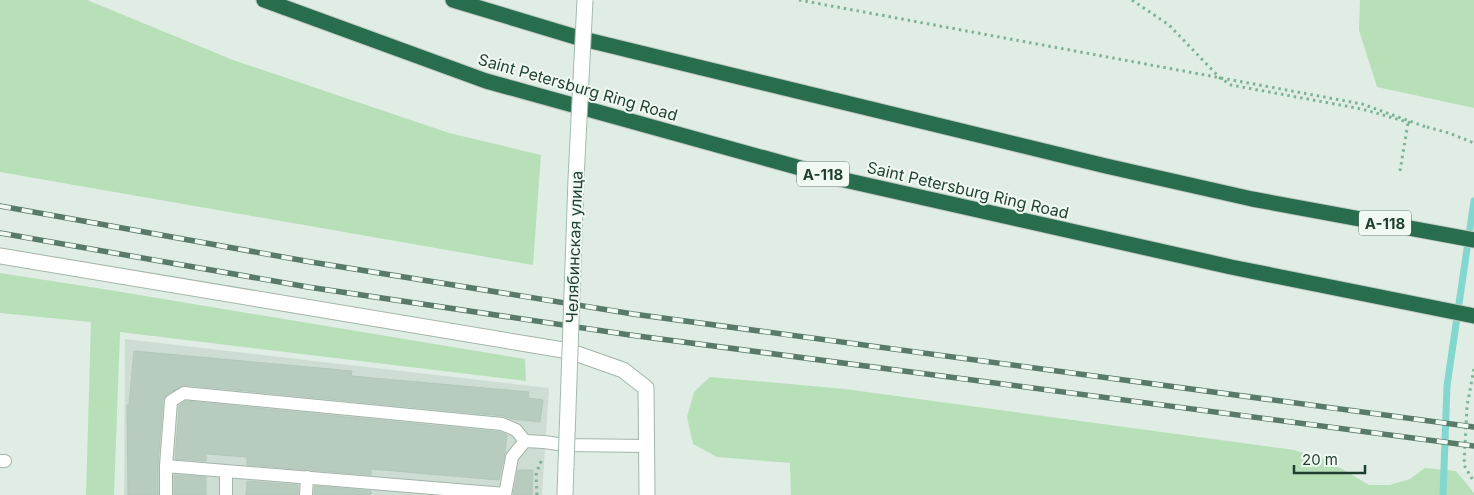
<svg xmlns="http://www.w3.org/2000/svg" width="1474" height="495" font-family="Inter,sans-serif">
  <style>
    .built { fill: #ceddd3 }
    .green { fill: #b7e0b8 }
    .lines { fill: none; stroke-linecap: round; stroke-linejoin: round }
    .stream { stroke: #83d7cf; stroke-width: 7 }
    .building { fill: #b8cbbf; stroke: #b2c7b9 }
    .lane-casing { stroke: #a2b5aa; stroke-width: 14 }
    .street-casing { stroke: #a2b5aa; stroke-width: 17 }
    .secondary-casing { stroke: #a0bcac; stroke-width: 17 }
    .highway-casing { stroke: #c0c9c4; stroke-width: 17 }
    .path { stroke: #7eb395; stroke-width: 3; stroke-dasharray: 2.5 4; stroke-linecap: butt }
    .lane { stroke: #fff; stroke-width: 12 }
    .street { stroke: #fff; stroke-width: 15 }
    .secondary { stroke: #fff; stroke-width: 15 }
    .highway { stroke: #286d4e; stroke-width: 15 }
    .rail-casing { stroke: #597a69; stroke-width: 5.5 }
    .rail { stroke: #f1f9f3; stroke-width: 4; stroke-dasharray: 11; stroke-linecap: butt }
    .secondary-bridge-casing { stroke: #a0bcac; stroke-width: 17; stroke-linecap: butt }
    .secondary-bridge { stroke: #fff; stroke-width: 15 }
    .labels { text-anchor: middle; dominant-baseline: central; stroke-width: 4; stroke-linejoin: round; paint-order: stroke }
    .shield { fill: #f1f9f3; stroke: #5e7769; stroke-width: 1 }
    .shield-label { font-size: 15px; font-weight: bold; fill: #1f3f2e }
    .street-label { font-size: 16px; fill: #1f3f2e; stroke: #f1f9f3 }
  </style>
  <rect width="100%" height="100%" fill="#e0ede4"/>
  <path class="built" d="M 125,339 L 549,388 L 542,495 L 124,495 Z"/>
  <path class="green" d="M 0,0 L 87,0 L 233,60 L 449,133 L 541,155 L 533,265 L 0,172 Z
    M 1360,0 L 1474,0 L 1474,108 L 1377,87 L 1359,30 Z
    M 0,273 L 97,288 L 525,359 L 526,381 L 120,332 L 114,495 L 86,495 L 91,322 L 0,313 Z
    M 710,377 L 845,389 L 1294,450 L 1327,460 L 1369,485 L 1390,485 L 1410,479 L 1425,468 L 1456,471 L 1474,493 L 1474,495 L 791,495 L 790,463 L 717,457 L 693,444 L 687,417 L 694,392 Z"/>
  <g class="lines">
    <path class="stream" d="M 1443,495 L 1447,386 L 1474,201"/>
  </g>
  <path class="building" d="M 134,351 L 352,371 L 351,376 L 529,392 L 528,398 L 543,400 L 540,422 L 512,419 L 503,416 L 184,385 L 167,394 L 163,400 L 158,465 L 158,495 L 128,495 L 127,405 L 129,405 Z
    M 186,401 L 500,432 L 507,435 L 505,453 L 499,480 L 371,469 L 371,475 L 247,465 L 247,457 L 206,454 L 206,461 L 175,459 L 179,406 Z
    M 518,470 L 533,470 L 532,495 L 513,495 Z
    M 174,475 L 206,477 L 206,495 L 174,495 Z
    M 247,481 L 298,485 L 298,495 L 246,495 Z
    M 315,486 L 371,491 L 371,495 L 314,495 Z"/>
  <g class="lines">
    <defs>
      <path id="lane" d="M 0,461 L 5,461
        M 166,466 L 505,494
        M 166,495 L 166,466 L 171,401 L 184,393 L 502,424 L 516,430 L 525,441
        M 226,495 L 226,471
        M 306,495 L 307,477
        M 505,495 L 512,457 L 525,441 L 544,442 L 565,445 L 647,446"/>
      <path id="street" d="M 0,256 L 569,351 L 623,370 L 646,388 L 647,495"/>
      <path id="secondary" d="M 565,495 L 566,465"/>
      <path id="highway" d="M 264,0 L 486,81 L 840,179 L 1231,267 L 1474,316
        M 453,0 L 579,38 L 1106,166 L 1252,199 L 1474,240"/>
    </defs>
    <use href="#lane" class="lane-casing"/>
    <use href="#street" class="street-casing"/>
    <use href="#secondary" class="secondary-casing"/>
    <use href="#highway" class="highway-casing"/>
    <path class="path" d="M 799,0 L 1362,104 L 1429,128
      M 1132,0 L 1169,25 L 1220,78 L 1231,85 L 1362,109 L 1414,124
      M 1427,127 L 1449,133 L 1474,143
      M 1400,171 L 1408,123
      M 1474,369 L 1467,406 L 1464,465 L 1474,482
      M 537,495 L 536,475 L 540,463 L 542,461"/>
    <use href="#lane" class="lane"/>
    <use href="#street" class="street"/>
    <use href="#secondary" class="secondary"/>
    <use href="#highway" class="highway"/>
    <defs>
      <path id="rail" d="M 0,206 L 311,262 L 633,314 L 1474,427
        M 0,233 L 308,287 L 630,335 L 1474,446"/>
    </defs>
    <use href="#rail" class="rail-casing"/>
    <use href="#rail" class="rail"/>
    <defs>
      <path id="secondary-bridge" d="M 566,465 L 576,179 L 585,0"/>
    </defs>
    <use href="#secondary-bridge" class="secondary-bridge-casing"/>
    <use href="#secondary-bridge" class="secondary-bridge"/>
  </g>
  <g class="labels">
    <g class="shield">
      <rect x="797" y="161.5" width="52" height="25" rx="4"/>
      <rect x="1359" y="210.5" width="52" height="25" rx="4"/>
    </g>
    <g class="shield-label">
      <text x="823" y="174">А-118</text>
      <text x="1385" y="223">А-118</text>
    </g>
    <g class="street-label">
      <text transform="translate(578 87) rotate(16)">Saint Petersburg Ring Road</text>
      <text transform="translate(968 190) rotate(13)">Saint Petersburg Ring Road</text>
      <text transform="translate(574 247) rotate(-88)">Челябинская улица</text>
    </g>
  </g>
  <path d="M1294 465v8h71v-8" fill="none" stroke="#1f3f2e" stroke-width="2.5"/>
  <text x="1302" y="465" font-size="15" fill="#1f3f2e" stroke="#f1f9f3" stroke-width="4" paint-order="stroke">20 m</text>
</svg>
